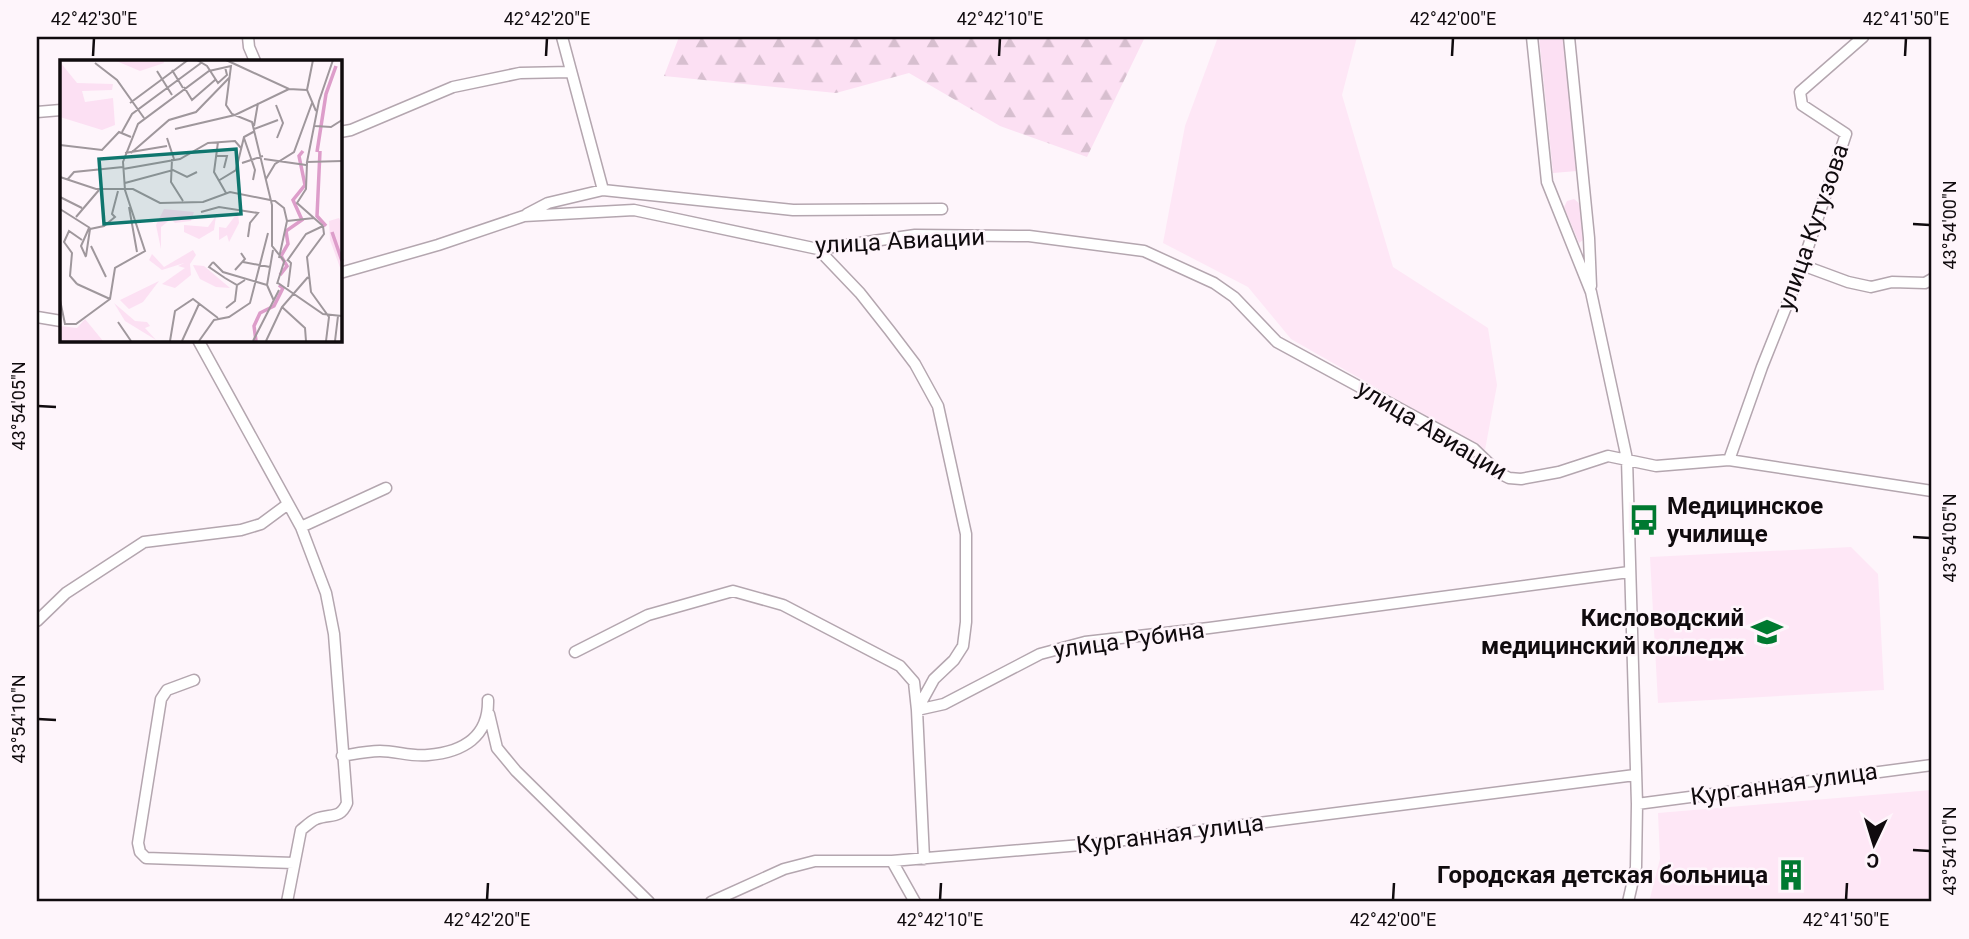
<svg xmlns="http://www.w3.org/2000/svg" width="1969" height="939" font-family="Roboto,sans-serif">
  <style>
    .built { fill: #fee7f6 }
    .green { fill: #fce0f3 }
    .forest { fill: url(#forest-firs) }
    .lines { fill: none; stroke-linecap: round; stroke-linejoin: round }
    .minor-casing { stroke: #b4a6af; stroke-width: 13 }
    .minor { stroke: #fff; stroke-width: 10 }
    .ticks { fill: none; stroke: #100b0e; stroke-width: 2.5 }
    .labels { text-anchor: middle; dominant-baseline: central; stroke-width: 5; stroke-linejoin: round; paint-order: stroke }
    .street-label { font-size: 24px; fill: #100b0e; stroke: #fef5fb }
    .poi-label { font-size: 24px; font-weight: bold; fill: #100b0e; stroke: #fef5fb; text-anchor: end }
    .inset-river { fill: none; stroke: #dd9dca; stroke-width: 3.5 }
    .inset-road { fill: none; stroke: #9f979c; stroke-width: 2 }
    .view { fill: #0f766e; fill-opacity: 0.15; stroke: #0f766e; stroke-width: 3.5 }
    .inset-edge { fill: none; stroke: #100b0e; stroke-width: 3.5 }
    .neatline { fill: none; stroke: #100b0e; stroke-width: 2.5 }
    .ticks-label { font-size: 18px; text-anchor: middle; fill: #100b0e }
  </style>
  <defs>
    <pattern id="forest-firs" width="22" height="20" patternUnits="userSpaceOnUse" patternTransform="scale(1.75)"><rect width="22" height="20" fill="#fce0f3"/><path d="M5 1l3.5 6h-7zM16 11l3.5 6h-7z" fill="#d7bfcf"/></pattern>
  </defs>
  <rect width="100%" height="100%" fill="#fef5fb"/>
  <path class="built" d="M 1218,37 L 1357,37 L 1342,95 L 1393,267 L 1488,328 L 1497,385 L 1485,450 L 1291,339 L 1248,287 L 1163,243 L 1185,126 Z
    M 1851,547 L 1878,574 L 1884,690 L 1658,703 L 1650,557 Z
    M 1932,790 L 1932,902 L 1649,902 L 1660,859 L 1658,813 Z"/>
  <path class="green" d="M 1539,37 L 1563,37 L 1577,171 L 1553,173 Z
    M 1574,199 L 1580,204 L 1583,240 L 1579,243 L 1564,207 L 1567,201 Z"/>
  <path class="forest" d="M 679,37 L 1145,37 L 1087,157 L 1000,126 L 909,73 L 836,93 L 664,76 Z"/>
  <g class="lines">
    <defs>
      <path id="minor" d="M 248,37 L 249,47 L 255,61
        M 562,37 L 603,190
        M 1532,37 L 1547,182 L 1591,292 L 1627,459 L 1637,804 L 1636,867 L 1628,902
        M 1569,37 L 1589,238 L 1591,286
        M 37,112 L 61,110
        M 340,132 L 351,130 L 453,87 L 520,73 L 571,72
        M 527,214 L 548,203 L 603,190 L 793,210 L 942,209
        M 818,249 L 860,293 L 890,331 L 915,364 L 938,406 L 966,534 L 966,622 L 963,646 L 954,660 L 934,679 L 917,710 L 924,859
        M 1802,265 L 1848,282 L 1871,287 L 1892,282 L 1925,283 L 1932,279
        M 340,273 L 438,245 L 524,216 L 634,210 L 818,249 L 915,235 L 1029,236 L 1144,251 L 1214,283 L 1234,297 L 1277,342 L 1474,449 L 1499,473 L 1509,478 L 1521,479 L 1559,472 L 1608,456 L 1656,466 L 1729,460 L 1932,491
        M 37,317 L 61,321
        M 198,340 L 301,527 L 326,593 L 334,634 L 347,803 C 340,820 330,813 316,819 C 311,821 305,827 301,830 L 287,902
        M 1729,460 L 1762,367 L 1798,277 L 1846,134 L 1802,105 L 1800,92 L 1863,37
        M 301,527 L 386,488
        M 37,621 L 66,593 L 144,542 L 241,530 L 261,524 L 288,504
        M 575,652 L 648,615 L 733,591 L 783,605 L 900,666 L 914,682 L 917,710 L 944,704 L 1040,654 L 1085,642 L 1209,628 L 1629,572
        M 194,680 L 167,690 L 161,699 L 138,843 L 140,852 L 146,858 L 294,863
        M 489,714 L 497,748 L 516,771 L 649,902
        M 342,756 C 354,754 367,751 380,751 C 396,751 412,757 428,755 C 463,752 489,737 488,700
        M 1637,804 L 1932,765
        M 892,861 L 915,902
        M 711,902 L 784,869 L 815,861 L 892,861 L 1093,844 L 1635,775"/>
    </defs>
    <use href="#minor" class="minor-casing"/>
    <use href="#minor" class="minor"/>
  </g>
  <path class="ticks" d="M 93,56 L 94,38M 546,56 L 547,38M 999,56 L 1000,38M 1452,56 L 1453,38M 1905,56 L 1906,38M 1913,224 L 1930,225M 38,406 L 56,407M 1913,537 L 1930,538M 38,719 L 56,720M 1913,850 L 1930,851M 487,900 L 488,883M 940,900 L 941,883M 1393,900 L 1394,883M 1846,900 L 1847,883"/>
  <defs>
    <symbol id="bus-bare" viewBox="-9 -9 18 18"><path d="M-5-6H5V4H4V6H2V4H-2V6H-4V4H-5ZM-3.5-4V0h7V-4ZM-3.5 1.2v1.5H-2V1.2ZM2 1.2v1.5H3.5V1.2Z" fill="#007930" stroke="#fef5fb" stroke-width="2.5" paint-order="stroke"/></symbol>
    <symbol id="university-bare" viewBox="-9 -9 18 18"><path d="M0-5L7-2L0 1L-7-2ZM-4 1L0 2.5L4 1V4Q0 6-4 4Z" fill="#007930" stroke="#fef5fb" stroke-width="2.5" paint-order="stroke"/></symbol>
    <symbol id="building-bare" viewBox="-9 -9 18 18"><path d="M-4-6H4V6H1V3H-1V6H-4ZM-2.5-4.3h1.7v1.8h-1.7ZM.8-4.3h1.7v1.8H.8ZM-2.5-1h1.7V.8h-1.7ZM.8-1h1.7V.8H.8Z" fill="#007930" stroke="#fef5fb" stroke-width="2.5" paint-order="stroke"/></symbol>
  </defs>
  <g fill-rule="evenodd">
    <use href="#bus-bare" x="1622" y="498" width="44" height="44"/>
    <use href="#university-bare" x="1745" y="610" width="44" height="44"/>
    <use href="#building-bare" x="1769" y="853" width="44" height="44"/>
  </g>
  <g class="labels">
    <g class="street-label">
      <text transform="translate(1813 227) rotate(-71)">улица Кутузова</text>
      <text transform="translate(900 241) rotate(-3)">улица Авиации</text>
      <text transform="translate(1432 430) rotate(31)">улица Авиации</text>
      <text transform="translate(1129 640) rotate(-8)">улица Рубина</text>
      <text transform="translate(1784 784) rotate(-8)">Курганная улица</text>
      <text transform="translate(1170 834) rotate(-7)">Курганная улица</text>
    </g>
    <g class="poi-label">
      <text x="1667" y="506" text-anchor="start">Медицинское<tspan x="1667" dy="28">училище</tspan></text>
      <text x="1744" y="618">Кисловодский<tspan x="1744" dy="28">медицинский колледж</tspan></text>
      <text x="1768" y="875">Городская детская больница</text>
    </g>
  </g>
  <g transform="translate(60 60)">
    <rect width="282" height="282" fill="#fef5fb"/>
    <path d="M 0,2 L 17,23 L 53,24 L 52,30 L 22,31 L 25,42 L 53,38 L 55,65 L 42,70 L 0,57 ZM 104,149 L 134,152 L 131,161 L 115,163 L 111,159 L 101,167 L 101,189 L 96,165 ZM 178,152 L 179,163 L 169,182 L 167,175 L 159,180 L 159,167 L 166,168 ZM 156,156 L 154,170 L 139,179 L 124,172 L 124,165 L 148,167 ZM 133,190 L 136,195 L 130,204 L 131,215 L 115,228 L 102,224 L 125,208 L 118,206 L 124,203 L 102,210 L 89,200 L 92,194 L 104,207 ZM 133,205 L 144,206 L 170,228 L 156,227 L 140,219 ZM 99,221 L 83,242 L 69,249 L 60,240 ZM 54,243 L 75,261 L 87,262 L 90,266 L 85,268 L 96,280 L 65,261 ZM 25,259 L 43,281 L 0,281 L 0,266 L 17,268 Z" fill="#fce0f3"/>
    <path d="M 54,0 L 103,0 L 104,3 L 80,11 ZM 279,158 L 282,164 L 282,213 L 270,180 L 269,161 Z" fill="#fce0f3"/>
    <path class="inset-river" d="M 260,91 L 257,156 L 266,166M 257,92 L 266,34 L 276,6M 272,172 L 282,201M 220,215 L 227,206 L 221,196 L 228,184 L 226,171 L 242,160 L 233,140 L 245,125 L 239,96 L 243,91M 196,281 L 194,266 L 200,253 L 214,246 L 223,228 L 219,225"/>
    <path class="inset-road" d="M 137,0 L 147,6 L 158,23 L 167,15 L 165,7M 166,0 L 229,29 L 247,30M 253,0 L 247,30 L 256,51M 273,0 L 259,41 L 247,102 L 282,101M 35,3 L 57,20 L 84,58M 112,10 L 123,28M 97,11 L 112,35M 124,27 L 132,40 L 155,20M 70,43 L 128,0M 216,45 L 223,63 L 217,78M 194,66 L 198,43M 255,66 L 271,67 L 282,60M 115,69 L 175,55 L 229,29M 194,69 L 218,60M 62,72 L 72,54 L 141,3M 107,78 L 114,99M 184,78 L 195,110 L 193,120M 158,82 L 154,112 L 166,133M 0,85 L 42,90 L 59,72 L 71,77M 65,93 L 107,86M 71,93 L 109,60 L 136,52 L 170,17M 156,96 L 167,96 L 164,108M 112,99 L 111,122 L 123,141M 204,99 L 246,105M 182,103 L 203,96M 247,103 L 246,129 L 237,143 L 263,166M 63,109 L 120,99 L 148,83 L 175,81 L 181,88M 0,117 L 36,129 L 73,129 L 100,143 L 143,142 L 170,132 L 215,141 L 224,148 L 227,161 L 219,198M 206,119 L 215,104 L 234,92 L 252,43M 7,120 L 14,112 L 63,107M 158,121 L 176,110 L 184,77 L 195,71M 65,123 L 113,110 L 127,117 L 137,112M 0,137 L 22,148M 69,147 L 77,192M 0,149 L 30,168M 141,152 L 159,147 L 198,153 L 190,163 L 188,177M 16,157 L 39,130M 227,161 L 254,158M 263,166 L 264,174 L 247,197 L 251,232 L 269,257 L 266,281M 30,169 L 44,166 L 55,157 L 52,154 L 58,131M 31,186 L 46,217M 213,190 L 207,225 L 214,241M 26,196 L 30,169M 26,197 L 21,186 L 29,168M 227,201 L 246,174 L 263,166M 153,202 L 163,212 L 207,225M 153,202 L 149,207 L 165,218 L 177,225 L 185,220M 183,202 L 210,207M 175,210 L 185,199 L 181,193M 218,223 L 263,254 L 282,256M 17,224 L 10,216 L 12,193 L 4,182 L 9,171 L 22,180M 17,224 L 50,239M 217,224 L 224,202M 228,227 L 231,203 L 228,200M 0,240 L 5,264 L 16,264 L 50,239 L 55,208 L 85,191 L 65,130 L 63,102 L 78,64 L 149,11 L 171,6 L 166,45 L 172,54 L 192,62 L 212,145 L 212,186 L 225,202M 222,247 L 245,268 L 246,281M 166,248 L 175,241 L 177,225M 58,262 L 71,281M 110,281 L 115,251 L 133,239 L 158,258M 122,281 L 139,244M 139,281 L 154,260 L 169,257 L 190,243 L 208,173M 193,281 L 219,230M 206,281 L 222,247 L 248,217M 275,281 L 278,256"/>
    <path class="view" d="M 176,89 L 181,154 L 44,164 L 39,99 Z"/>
    <rect width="282" height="282" class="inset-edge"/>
  </g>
  <rect width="1969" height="939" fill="none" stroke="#fef5fb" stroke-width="77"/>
  <g transform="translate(1874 844) rotate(184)" stroke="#fef5fb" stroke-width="5" paint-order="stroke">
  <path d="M0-5L12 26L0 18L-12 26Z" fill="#100b0e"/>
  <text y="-10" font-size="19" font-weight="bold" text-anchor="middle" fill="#100b0e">С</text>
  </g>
  <rect x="38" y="38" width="1892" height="862" class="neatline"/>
  <g class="ticks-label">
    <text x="94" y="25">42°42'30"E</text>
    <text x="547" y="25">42°42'20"E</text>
    <text x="1000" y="25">42°42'10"E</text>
    <text x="1453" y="25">42°42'00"E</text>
    <text x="1906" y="25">42°41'50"E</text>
    <text transform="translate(1950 225) rotate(-90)" y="6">43°54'00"N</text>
    <text transform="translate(19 406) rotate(-90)" y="6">43°54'05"N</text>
    <text transform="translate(1950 538) rotate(-90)" y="6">43°54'05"N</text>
    <text transform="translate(19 719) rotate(-90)" y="6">43°54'10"N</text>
    <text transform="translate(1950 851) rotate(-90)" y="6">43°54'10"N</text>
    <text x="487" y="926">42°42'20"E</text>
    <text x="940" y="926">42°42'10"E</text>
    <text x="1393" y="926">42°42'00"E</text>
    <text x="1846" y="926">42°41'50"E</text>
  </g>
</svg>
